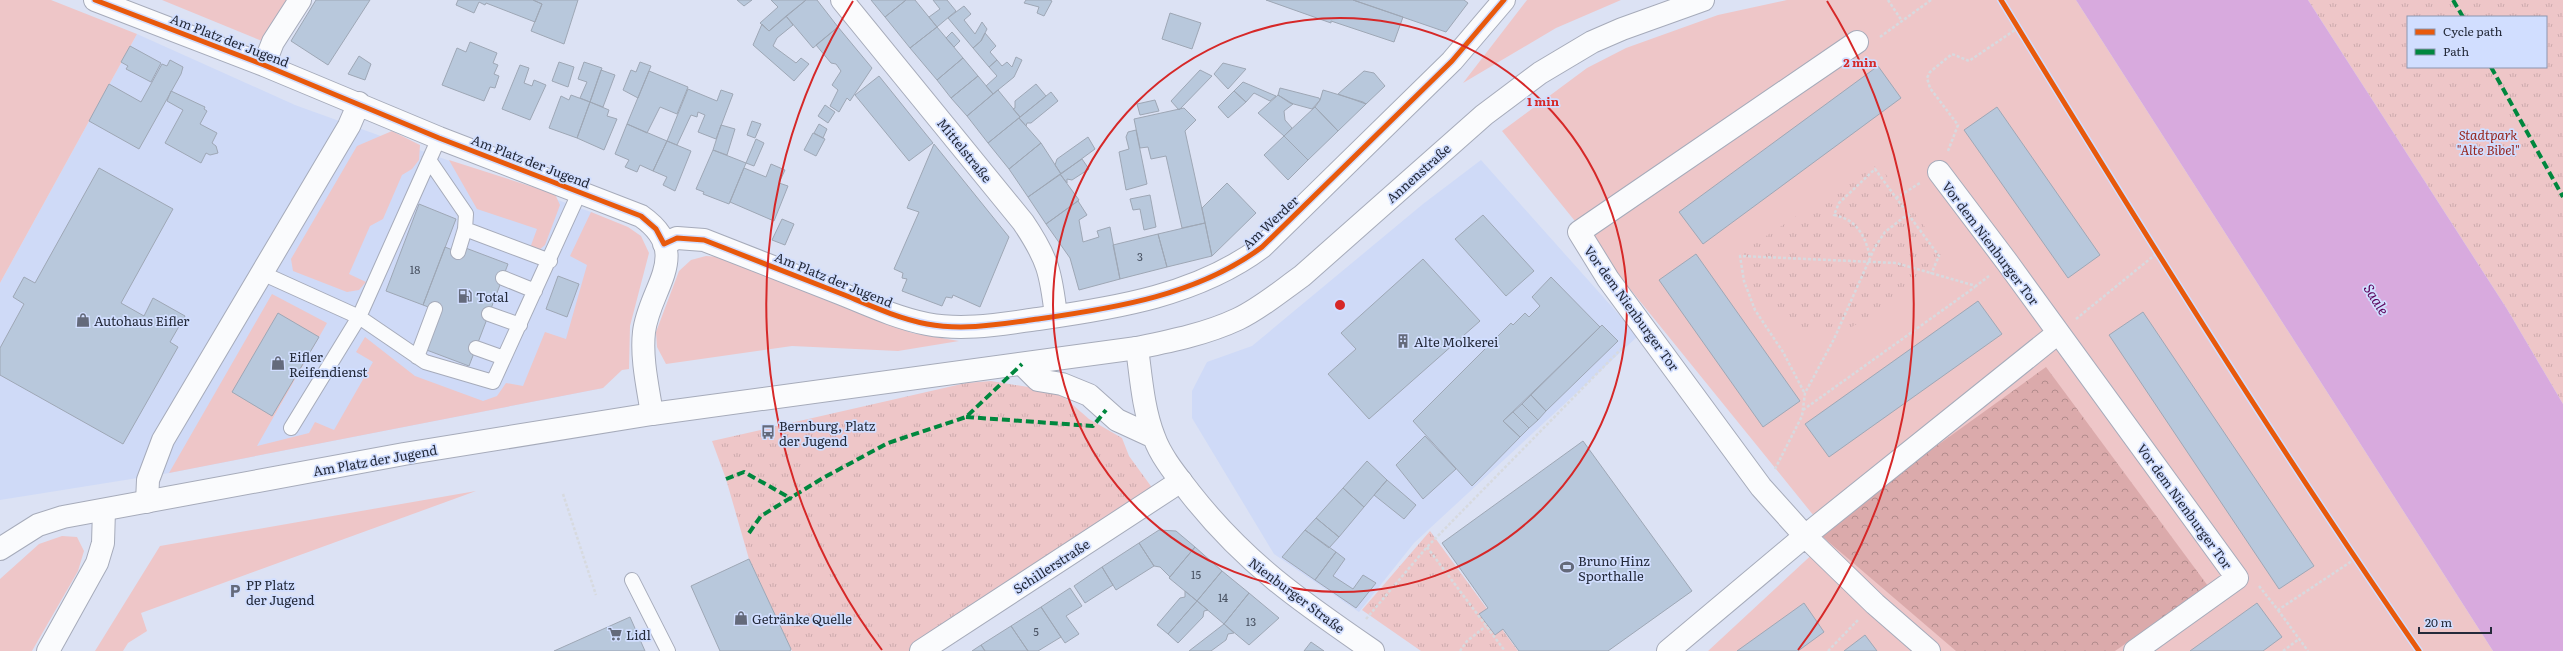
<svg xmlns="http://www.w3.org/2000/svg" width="2563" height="651" font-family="Literata,serif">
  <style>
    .built { fill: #cfdaf7 }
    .green { fill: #eec6c8 }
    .forest { fill: url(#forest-crowns) }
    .park { fill: url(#park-tufts); fill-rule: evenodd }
    .water { fill: #d8aade }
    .building { fill: #b8c8dc; stroke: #9ea7b5 }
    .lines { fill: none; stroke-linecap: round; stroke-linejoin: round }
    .service-casing { stroke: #a6abba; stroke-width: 16 }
    .minor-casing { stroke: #a6abba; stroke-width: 24 }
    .tertiary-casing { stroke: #a6abba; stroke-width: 24 }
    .secondary-casing { stroke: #a6abba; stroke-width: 24 }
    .path { stroke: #d7dadf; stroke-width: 2.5; stroke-dasharray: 3 2; stroke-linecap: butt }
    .service { stroke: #fafbfd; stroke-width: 14 }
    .minor { stroke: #fafbfd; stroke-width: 22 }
    .tertiary { stroke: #fafbfd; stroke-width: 22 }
    .secondary { stroke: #fafbfd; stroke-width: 22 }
    .quiet { stroke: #00873e; stroke-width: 4; stroke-dasharray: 8 4; stroke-linecap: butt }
    .cycleway-casing { stroke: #d1deff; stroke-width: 8 }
    .cycleway { stroke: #e8590c; stroke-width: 5 }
    .ring { fill: none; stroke: #d62828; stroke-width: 2 }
    .labels { text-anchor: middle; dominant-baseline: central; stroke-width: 3.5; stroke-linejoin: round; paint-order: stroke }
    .number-label { font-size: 11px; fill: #495262 }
    .street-label { font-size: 13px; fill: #242a3a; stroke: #d1deff }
    .park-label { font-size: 13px; font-style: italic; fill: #97261e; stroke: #d1deff }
    .poi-label { font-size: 13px; fill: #242a3a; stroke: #d1deff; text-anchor: start }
    .water-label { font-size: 14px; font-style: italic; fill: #5b035b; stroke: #d1deff }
    .centre { fill: #d62828; stroke: #d1deff; stroke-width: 2 }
    .ring-label { font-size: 12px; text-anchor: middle; font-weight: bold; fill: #d62828; stroke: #d1deff; stroke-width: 3.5; stroke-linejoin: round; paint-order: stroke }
  </style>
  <defs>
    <pattern id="forest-crowns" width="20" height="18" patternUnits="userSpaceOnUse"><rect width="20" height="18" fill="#dbaaab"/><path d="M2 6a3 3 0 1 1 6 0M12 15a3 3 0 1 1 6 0" fill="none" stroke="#b18b8c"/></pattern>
    <pattern id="park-tufts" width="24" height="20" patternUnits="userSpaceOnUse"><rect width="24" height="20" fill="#eec6c8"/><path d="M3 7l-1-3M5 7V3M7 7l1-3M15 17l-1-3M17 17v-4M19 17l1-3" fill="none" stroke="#ccaaad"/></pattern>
  </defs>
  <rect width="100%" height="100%" fill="#dce2f4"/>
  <path class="built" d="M 137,34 L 295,105 L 591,212 L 641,236 L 603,388 L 169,473 L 0,500 L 0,283 Z
    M 1481,160 L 1638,336 L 1414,543 L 1359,612 L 1274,554 L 1192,418 L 1192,391 L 1207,362 L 1252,346 L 1423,204 Z"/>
  <path class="green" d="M 0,0 L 51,0 L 137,34 L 0,283 Z
    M 162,0 L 288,0 L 262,41 Z
    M 1527,0 L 1621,0 L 1556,28 L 1463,83 Z
    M 1787,0 L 2076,0 L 2493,651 L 1708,651 L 1831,537 L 1502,131 L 1587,68 L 1626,48 L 1718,15 Z
    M 392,131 L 420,145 L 419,160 L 412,169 L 402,175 L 383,219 L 370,226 L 349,274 L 366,282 L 359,290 L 347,292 L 293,271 L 291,259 L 357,146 Z
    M 449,160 L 555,194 L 560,205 L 545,245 L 539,250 L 530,248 L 537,229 L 477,209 Z
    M 591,212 L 628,227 L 641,236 L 649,253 L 630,326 L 629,369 L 622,370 L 603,388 L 169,473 L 272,294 L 327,323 L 257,446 L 309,433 L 315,422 L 334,430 L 373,362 L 356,352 L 365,337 L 415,376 L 483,401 L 497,396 L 506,383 L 523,386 L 545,332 L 566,339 L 587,265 L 570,256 Z
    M 706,256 L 720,257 L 912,333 L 959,341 L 898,351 L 792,346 L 666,364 L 657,347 L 656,332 L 679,271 L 691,260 Z
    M 476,491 L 141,613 L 147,631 L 128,643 L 123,651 L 95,651 L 160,546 Z
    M 62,536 L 77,537 L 84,551 L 78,571 L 32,651 L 0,651 L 0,579 L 39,544 Z"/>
  <path class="forest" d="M 2046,367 L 2208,586 L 2115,651 L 1956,651 L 1817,532 Z"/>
  <path class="park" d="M 2308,0 L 2563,0 L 2563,404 L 2507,309 ZM 2408,17 L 2546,17 L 2546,67 L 2408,67 Z
    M 1872,166 L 1881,168 L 1946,255 L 1943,263 L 1883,309 L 1845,331 L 1810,332 L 1782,321 L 1757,297 L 1742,252 Z
    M 991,381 L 1058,392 L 1089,419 L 1122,438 L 1129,456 L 1153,489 L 909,651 L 792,651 L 749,559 L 726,479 L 712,441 L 966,383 Z
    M 1430,531 L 1518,651 L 1421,651 L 1362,610 Z"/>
  <path class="water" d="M 2076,0 L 2308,0 L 2507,309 L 2563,404 L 2563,651 L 2493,651 Z"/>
  <path class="building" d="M 316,0 L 370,0 L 328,65 L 291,41 Z
    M 458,0 L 533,0 L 542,4 L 535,22 L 486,3 L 485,5 L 479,2 L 474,13 L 456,5 Z
    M 533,0 L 578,0 L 564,44 L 531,31 L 542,4 Z
    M 737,0 L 752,0 L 744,6 Z
    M 771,0 L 806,0 L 769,31 L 760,23 L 778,7 Z
    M 806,0 L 817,0 L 838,27 L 813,48 L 786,16 Z
    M 871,0 L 906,0 L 885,17 Z
    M 906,0 L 915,0 L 937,27 L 910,48 L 885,17 Z
    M 933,0 L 947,0 L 956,11 L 937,27 L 929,17 L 940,9 Z
    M 1026,0 L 1050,0 L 1052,1 L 1044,16 L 1037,13 L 1039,7 L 1024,3 Z
    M 1266,0 L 1353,0 L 1403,17 L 1394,42 L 1331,21 L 1331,23 Z
    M 1353,0 L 1464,0 L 1468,3 L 1446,32 Z
    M 964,6 L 971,14 L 964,20 L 975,34 L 982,22 L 987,29 L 981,41 L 973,48 L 948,18 Z
    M 1170,13 L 1201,23 L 1192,49 L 1162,39 Z
    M 786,16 L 793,25 L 777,38 L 773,46 L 796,63 L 801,58 L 809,64 L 794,81 L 753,45 L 762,24 L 769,31 Z
    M 838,27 L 872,68 L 850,101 L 847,98 L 839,112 L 830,106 L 838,90 L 832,85 L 841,71 L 836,64 L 831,63 L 816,45 Z
    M 937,27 L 963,58 L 937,80 L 910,48 Z
    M 952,32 L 960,41 L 954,47 L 946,38 Z
    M 985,33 L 996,46 L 990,52 L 997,60 L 989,67 L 973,48 L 981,41 Z
    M 470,42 L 497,53 L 493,63 L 498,65 L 494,74 L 499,76 L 495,88 L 490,87 L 484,101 L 442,85 L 457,48 L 466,52 Z
    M 130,46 L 161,63 L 151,82 L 126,69 L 128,66 L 121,62 Z
    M 359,56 L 371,64 L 365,80 L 348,74 Z
    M 1016,57 L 1022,60 L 1014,77 L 993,94 L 986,86 L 997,76 L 989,67 L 997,60 L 1002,66 L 1007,62 L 1012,67 Z
    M 963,58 L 978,76 L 951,98 L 937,80 Z
    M 170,60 L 183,67 L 181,74 L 139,149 L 89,121 L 109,84 L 141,102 L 162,64 L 167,66 Z
    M 559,62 L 574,67 L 568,87 L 552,81 Z
    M 584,62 L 602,68 L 590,102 L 580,98 L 587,82 L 578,79 Z
    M 640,62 L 651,66 L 638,98 L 623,90 L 631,70 L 636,72 Z
    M 1223,63 L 1246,69 L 1228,89 L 1214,74 Z
    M 520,65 L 529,68 L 524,83 L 532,86 L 534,80 L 546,85 L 530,120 L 502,109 Z
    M 1878,66 L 1901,98 L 1703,244 L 1679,212 Z
    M 601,70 L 615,75 L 603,107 L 590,102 Z
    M 1200,70 L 1212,76 L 1179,110 L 1171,101 Z
    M 649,71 L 688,87 L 677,114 L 660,107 L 647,133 L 627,124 Z
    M 1364,71 L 1374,73 L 1385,86 L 1366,104 L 1338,94 Z
    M 879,76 L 933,143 L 909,161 L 855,95 Z
    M 978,76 L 993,94 L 967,116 L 951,98 Z
    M 1243,82 L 1276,96 L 1270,101 L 1254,93 L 1246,102 L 1234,91 Z
    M 1036,84 L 1046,96 L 1020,117 L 1013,109 L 1015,108 L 1015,101 Z
    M 1280,88 L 1319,98 L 1320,100 L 1312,109 L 1290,103 L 1278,95 Z
    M 688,89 L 717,101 L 721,90 L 733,94 L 716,139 L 698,132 L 705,115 L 698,112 L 697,117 L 691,115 L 677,145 L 667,141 Z
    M 998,90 L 1020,117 L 988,143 L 967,116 Z
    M 1323,90 L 1363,102 L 1366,104 L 1338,131 L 1315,107 L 1320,100 Z
    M 171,91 L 205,107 L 204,109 L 207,111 L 200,124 L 217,133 L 212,143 L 216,146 L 218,153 L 210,155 L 206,153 L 201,163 L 165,143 L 183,110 L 167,101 Z
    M 1234,91 L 1246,102 L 1228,118 L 1218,107 Z
    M 1051,92 L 1058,101 L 1031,123 L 1027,123 L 1026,126 L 1019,118 Z
    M 571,95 L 590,102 L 577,138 L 549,128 L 561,96 L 569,100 Z
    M 1278,95 L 1293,104 L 1284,111 L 1285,120 L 1292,128 L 1284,136 L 1258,113 Z
    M 1155,100 L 1159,111 L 1140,115 L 1137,104 Z
    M 590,102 L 609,110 L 607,116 L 617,119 L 604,150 L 577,138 Z
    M 825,105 L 835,112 L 828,123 L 818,116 Z
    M 1315,107 L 1338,131 L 1308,160 L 1284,136 Z
    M 1997,107 L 2100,255 L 2068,278 L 1964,130 Z
    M 1184,108 L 1196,120 L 1185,131 L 1205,223 L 1182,228 L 1166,156 L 1151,159 L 1148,147 L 1140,148 L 1134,119 Z
    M 1019,118 L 1041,143 L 1009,169 L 988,143 Z
    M 752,121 L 761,124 L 755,138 L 747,135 Z
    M 627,124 L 667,141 L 653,171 L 640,165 L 637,172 L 625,167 L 629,160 L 615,154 Z
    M 819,124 L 827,129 L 823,138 L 814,133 Z
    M 721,125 L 735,129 L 727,155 L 713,150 Z
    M 1136,130 L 1147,184 L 1126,190 L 1119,152 L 1129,149 L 1126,137 L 1128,132 Z
    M 813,133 L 825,139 L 816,156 L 804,150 Z
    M 1284,136 L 1308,160 L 1288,180 L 1264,155 Z
    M 1088,137 L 1095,149 L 1061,174 L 1055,165 L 1057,159 Z
    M 756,139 L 764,143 L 754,166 L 746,163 Z
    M 667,141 L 691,151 L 675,191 L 663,185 L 667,177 L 653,171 Z
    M 1041,143 L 1061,174 L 1028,197 L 1009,169 Z
    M 934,144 L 1009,237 L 980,307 L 953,295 L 952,298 L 946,297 L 942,306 L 902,291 L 907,279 L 902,278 L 903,273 L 894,269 L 919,212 L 907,208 Z
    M 713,150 L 746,163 L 729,204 L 703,194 L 704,192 L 696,189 Z
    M 1082,159 L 1089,169 L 1072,180 L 1067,179 L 1067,183 L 1060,174 Z
    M 771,164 L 785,170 L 779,183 L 788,186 L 774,221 L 730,202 L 744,168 L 766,177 Z
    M 99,168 L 173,209 L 121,303 L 144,316 L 153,298 L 185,316 L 170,342 L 178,347 L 123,444 L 0,375 L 0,348 L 24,304 L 13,297 L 24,277 L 35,283 Z
    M 1060,174 L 1079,200 L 1046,224 L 1028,197 Z
    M 1227,183 L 1256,213 L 1212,256 L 1202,208 Z
    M 1150,195 L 1156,227 L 1144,230 L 1140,209 L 1133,210 L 1130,199 Z
    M 1078,201 L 1087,215 L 1079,220 L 1083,242 L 1099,237 L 1097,231 L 1110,227 L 1120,279 L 1079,290 L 1070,258 L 1046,224 Z
    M 419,204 L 456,219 L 423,305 L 386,291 Z
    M 1483,215 L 1534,271 L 1506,296 L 1455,239 Z
    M 782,219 L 794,224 L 785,245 L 772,240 Z
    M 1205,223 L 1212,256 L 1167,267 L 1158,234 Z
    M 1158,234 L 1167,267 L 1120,279 L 1113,245 Z
    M 445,247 L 460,253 L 463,247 L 508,264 L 469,366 L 424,349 L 439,311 L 423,305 Z
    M 1696,254 L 1800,401 L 1763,427 L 1659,280 Z
    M 1423,259 L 1480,321 L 1369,419 L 1328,374 L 1356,349 L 1341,333 Z
    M 558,276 L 579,284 L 567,317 L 546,309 Z
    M 1551,277 L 1600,327 L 1503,421 L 1520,437 L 1472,486 L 1413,421 L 1511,323 L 1513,325 L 1525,313 L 1529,317 L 1540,306 L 1532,297 Z
    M 1978,301 L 2002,334 L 1829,457 L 1805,424 Z
    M 2143,312 L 2314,566 L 2279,589 L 2109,335 Z
    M 278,313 L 319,337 L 272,416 L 232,392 Z
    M 1602,325 L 1618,341 L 1546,411 L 1531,395 Z
    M 1531,395 L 1546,411 L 1538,420 L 1522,404 Z
    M 1522,404 L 1538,420 L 1529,428 L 1513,412 Z
    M 1513,412 L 1529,428 L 1520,437 L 1503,421 Z
    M 1425,436 L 1456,469 L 1423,499 L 1396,465 Z
    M 1583,441 L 1692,591 L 1608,651 L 1519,651 L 1503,629 L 1495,635 L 1479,614 L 1488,608 L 1442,543 Z
    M 1367,461 L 1387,480 L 1364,507 L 1343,488 Z
    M 1387,480 L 1416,505 L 1404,519 L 1374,495 Z
    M 1343,488 L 1364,507 L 1339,537 L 1316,518 Z
    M 1316,518 L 1339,537 L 1329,548 L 1305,530 Z
    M 1159,530 L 1176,531 L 1195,547 L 1170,577 L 1160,567 L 1154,566 L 1139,543 Z
    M 1305,530 L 1336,552 L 1315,580 L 1282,557 Z
    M 1139,543 L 1154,566 L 1116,590 L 1102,567 Z
    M 1195,547 L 1222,571 L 1197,601 L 1169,578 Z
    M 1336,552 L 1345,559 L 1333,576 L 1353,589 L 1363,575 L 1376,583 L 1356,608 L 1315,580 Z
    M 749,559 L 791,649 L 790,651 L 720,651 L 691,586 Z
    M 1102,567 L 1113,585 L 1085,603 L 1074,586 Z
    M 1222,571 L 1249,593 L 1224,624 L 1197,601 Z
    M 1070,588 L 1082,606 L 1066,616 L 1079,634 L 1065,643 L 1041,607 Z
    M 1185,591 L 1197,601 L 1168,634 L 1157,625 L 1180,598 L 1185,597 Z
    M 1249,593 L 1279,618 L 1249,645 L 1224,624 Z
    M 1197,601 L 1208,610 L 1204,611 L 1203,617 L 1178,643 L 1168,634 Z
    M 1804,603 L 1824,632 L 1798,651 L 1737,651 Z
    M 2257,603 L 2282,637 L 2263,651 L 2190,651 Z
    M 1041,607 L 1061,637 L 1038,651 L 1028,651 L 1011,626 Z
    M 630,617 L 645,651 L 554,651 Z
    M 1224,624 L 1234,633 L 1228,634 L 1226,640 L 1211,651 L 1189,651 Z
    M 1011,626 L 1028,651 L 985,651 L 981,645 Z
    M 1865,635 L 1877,651 L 1844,651 Z
    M 1311,642 L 1324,651 L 1304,651 Z
    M 981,645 L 985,651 L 972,651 Z"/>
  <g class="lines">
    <defs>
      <path id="service" d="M 429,160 L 466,214 L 465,229
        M 458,252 L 465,229 L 550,261
        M 264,274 L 359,317 L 425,362 L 493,382 L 580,191
        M 503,278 L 535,291
        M 489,314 L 520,325
        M 476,348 L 504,358
        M 417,357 L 435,309
        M 291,428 L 359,317 L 439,138
        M 632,580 L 668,651"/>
      <path id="minor" d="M 95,0 L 264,65 L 439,138 L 641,216 C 694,253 649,288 644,332 C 641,358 648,388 652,414
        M 842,0 L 1023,222 C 1048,259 1051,273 1056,316
        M 1857,42 L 1579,232 L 1608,279 L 1761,487 L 1805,536 L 1875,604 L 1929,651
        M 264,65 L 273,42 L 300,0
        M 1939,172 L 2007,262 L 2237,578 L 2135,651
        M 664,244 L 677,238 L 704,240 C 750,258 796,276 842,294 C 869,305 897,318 927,324 C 964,331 1001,324 1038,319 C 1116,308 1198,295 1262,247 L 1452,61 L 1504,0
        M 147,502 L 148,480 L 163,440 L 349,126 L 359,103
        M 48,651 L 97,563 L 103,543 L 104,510
        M 921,651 L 1181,481
        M 1668,651 L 1805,536 L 2058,333"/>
      <path id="tertiary" d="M 1137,348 C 1141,377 1143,409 1154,437 C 1161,457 1177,476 1190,493 C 1245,563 1300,601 1373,651
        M 1022,364 L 1038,380 L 1062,384 L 1089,395 L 1117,420 L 1154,437"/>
      <path id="secondary" d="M 0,549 L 38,525 L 63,517 L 404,454 L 652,414 L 1137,348 C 1171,341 1206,334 1238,319 C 1261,308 1281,291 1302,276 L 1484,115 L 1540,73 L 1592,42 L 1622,29 L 1703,0"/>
    </defs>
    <use href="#service" class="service-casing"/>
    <use href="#minor" class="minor-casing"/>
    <use href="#tertiary" class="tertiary-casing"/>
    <use href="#secondary" class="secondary-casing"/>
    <path class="path" d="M 1888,0 L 1902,21
      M 1880,37 L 1931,0
      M 1948,151 L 1958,125 L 1930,88 L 1927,78 L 1930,72 L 1952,54 L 1969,61 L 2018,28
      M 1896,198 L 1920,183
      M 1908,214 L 1939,256 L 1931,274
      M 2076,319 L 2156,254
      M 1804,392 L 1783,352 L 1755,310 L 1744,281 L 1740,256 L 1896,263 L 1976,286 L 1989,276
      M 1803,410 L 1975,287
      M 1775,469 L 1802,416 L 1805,393 L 1834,339 L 1875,247 L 1885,232 L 1908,214 L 1875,169 L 1839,203 L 1834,215 C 1857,220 1864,234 1870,256
      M 563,494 L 596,595
      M 1427,547 L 1505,651
      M 2259,586 L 2278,610 L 2355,559
      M 2278,610 L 2308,651
      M 1366,619 L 1427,547 L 1626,344
      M 1460,651 L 1467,641 L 1486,626
      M 1828,651 L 1858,620
      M 2283,651 L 2299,639"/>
    <use href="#service" class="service"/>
    <use href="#minor" class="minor"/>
    <use href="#tertiary" class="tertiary"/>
    <use href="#secondary" class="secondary"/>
    <path class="quiet" d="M 2453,0 L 2463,17
      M 2491,67 L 2563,197
      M 966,417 L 1093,426 L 1106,410
      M 726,479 L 744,472 L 792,499
      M 749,533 L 761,516 L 823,478 L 888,443 L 966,417 L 1022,364"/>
    <defs>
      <path id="cycleway" d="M 95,0 L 264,65 L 439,138 L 641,216 L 656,229 L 664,244 L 677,238 L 704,240 C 750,258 796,276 842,294 C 869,305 897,318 927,324 C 964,331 1001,324 1038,319 C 1116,308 1198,295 1262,247 L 1452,61 L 1504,0
        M 2001,0 C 2136,220 2272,439 2419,651"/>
    </defs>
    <use href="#cycleway" class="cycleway-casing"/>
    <use href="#cycleway" class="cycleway"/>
  </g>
  <g class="ring">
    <circle cx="1340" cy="305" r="287"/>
    <path d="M882 650A574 574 0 0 1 853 1M1827 1A574 574 0 0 1 1798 650"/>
  </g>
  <defs>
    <symbol id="fuel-bare" viewBox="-9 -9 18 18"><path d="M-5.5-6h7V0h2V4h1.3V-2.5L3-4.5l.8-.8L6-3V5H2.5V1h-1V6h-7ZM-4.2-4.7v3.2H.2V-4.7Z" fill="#646a7b" stroke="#d1deff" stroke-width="2.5" paint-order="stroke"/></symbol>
    <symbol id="shop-bare" viewBox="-9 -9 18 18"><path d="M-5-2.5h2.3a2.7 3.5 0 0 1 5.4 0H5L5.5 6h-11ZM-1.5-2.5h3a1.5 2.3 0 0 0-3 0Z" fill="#646a7b" stroke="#d1deff" stroke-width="2.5" paint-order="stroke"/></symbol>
    <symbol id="building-bare" viewBox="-9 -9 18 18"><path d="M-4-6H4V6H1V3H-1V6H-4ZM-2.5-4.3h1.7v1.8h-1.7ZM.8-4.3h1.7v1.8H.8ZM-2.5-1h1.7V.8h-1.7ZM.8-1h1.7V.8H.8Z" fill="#646a7b" stroke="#d1deff" stroke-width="2.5" paint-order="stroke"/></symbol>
    <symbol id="bus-bare" viewBox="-9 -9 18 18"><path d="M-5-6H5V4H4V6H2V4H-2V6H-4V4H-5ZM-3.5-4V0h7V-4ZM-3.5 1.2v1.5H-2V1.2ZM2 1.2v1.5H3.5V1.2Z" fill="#646a7b" stroke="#d1deff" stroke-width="2.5" paint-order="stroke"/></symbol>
    <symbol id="stadium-bare" viewBox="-9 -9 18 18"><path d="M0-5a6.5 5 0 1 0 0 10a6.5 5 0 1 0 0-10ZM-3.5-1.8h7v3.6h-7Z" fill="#646a7b" stroke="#d1deff" stroke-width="2.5" paint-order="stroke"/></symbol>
    <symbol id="parking-bare" viewBox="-9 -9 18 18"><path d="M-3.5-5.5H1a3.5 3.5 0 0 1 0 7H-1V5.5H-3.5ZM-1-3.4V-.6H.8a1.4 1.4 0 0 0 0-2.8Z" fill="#646a7b" stroke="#d1deff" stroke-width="2.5" paint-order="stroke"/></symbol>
    <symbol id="supermarket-bare" viewBox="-9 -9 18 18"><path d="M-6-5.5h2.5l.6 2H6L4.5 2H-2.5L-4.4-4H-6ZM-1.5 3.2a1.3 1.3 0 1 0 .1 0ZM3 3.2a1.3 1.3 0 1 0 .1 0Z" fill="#646a7b" stroke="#d1deff" stroke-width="2.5" paint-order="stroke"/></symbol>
  </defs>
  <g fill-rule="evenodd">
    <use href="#fuel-bare" x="455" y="286" width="20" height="20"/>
    <use href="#shop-bare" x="73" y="310" width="20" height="20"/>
    <use href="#building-bare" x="1393" y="331" width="20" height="20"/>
    <use href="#shop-bare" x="268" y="353" width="20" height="20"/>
    <use href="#bus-bare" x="758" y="422" width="20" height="20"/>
    <use href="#stadium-bare" x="1557" y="557" width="20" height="20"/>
    <use href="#parking-bare" x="225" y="581" width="20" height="20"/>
    <use href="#shop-bare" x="731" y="608" width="20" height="20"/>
    <use href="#supermarket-bare" x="605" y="624" width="20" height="20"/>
  </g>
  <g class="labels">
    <g class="number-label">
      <text x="1140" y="256">3</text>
      <text x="415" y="269">18</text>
      <text x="1196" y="574">15</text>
      <text x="1223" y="597">14</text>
      <text x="1251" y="621">13</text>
      <text x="1036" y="631">5</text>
    </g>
    <g class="street-label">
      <text transform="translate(230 40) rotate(21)">Am Platz der Jugend</text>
      <text transform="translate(965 150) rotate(51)">Mittelstraße</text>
      <text transform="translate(531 161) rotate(21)">Am Platz der Jugend</text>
      <text transform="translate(1418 173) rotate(-42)">Annenstraße</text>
      <text transform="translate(1270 222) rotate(-43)">Am Werder</text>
      <text transform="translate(1991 243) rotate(53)">Vor dem Nienburger Tor</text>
      <text transform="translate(834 279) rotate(22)">Am Platz der Jugend</text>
      <text transform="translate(1632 308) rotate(54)">Vor dem Nienburger Tor</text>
      <text transform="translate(375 460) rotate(-10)">Am Platz der Jugend</text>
      <text transform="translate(2185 506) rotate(54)">Vor dem Nienburger Tor</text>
      <text transform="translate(1051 566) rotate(-33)">Schillerstraße</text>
      <text transform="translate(1297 595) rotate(37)">Nienburger Straße</text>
    </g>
    <g class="park-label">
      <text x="2488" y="134">Stadtpark<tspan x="2488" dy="15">"Alte Bibel"</tspan></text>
    </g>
    <g class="poi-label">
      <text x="476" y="296">Total</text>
      <text x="94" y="320">Autohaus Eifler</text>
      <text x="1414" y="341">Alte Molkerei</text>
      <text x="289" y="356">Eifler<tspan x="289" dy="15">Reifendienst</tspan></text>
      <text x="779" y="425">Bernburg, Platz<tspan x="779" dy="15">der Jugend</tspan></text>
      <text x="1578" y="560">Bruno Hinz<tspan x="1578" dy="15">Sporthalle</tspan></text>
      <text x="246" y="584">PP Platz<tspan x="246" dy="15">der Jugend</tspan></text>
      <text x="752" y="618">Getränke Quelle</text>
      <text x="626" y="634">Lidl</text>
    </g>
    <g class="water-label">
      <text transform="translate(2377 299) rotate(58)">Saale</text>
    </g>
  </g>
  <circle cx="1340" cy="305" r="6" class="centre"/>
  <g class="ring-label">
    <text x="1860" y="67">2 min</text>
    <text x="1543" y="106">1 min</text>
  </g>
  <rect x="2407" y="16" width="140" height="52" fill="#d1deff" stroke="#8c96b0"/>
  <rect x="2415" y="29" width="20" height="6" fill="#e8590c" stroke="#8c96b0"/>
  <text x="2443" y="36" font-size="12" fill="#242a3a">Cycle path</text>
  <rect x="2415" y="49" width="20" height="6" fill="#00873e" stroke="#8c96b0"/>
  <text x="2443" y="56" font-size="12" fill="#242a3a">Path</text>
  <path d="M2419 627v6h72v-6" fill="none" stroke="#242a3a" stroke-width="2"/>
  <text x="2425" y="627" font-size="12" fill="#242a3a" stroke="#d1deff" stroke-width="3" paint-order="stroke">20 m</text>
</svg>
